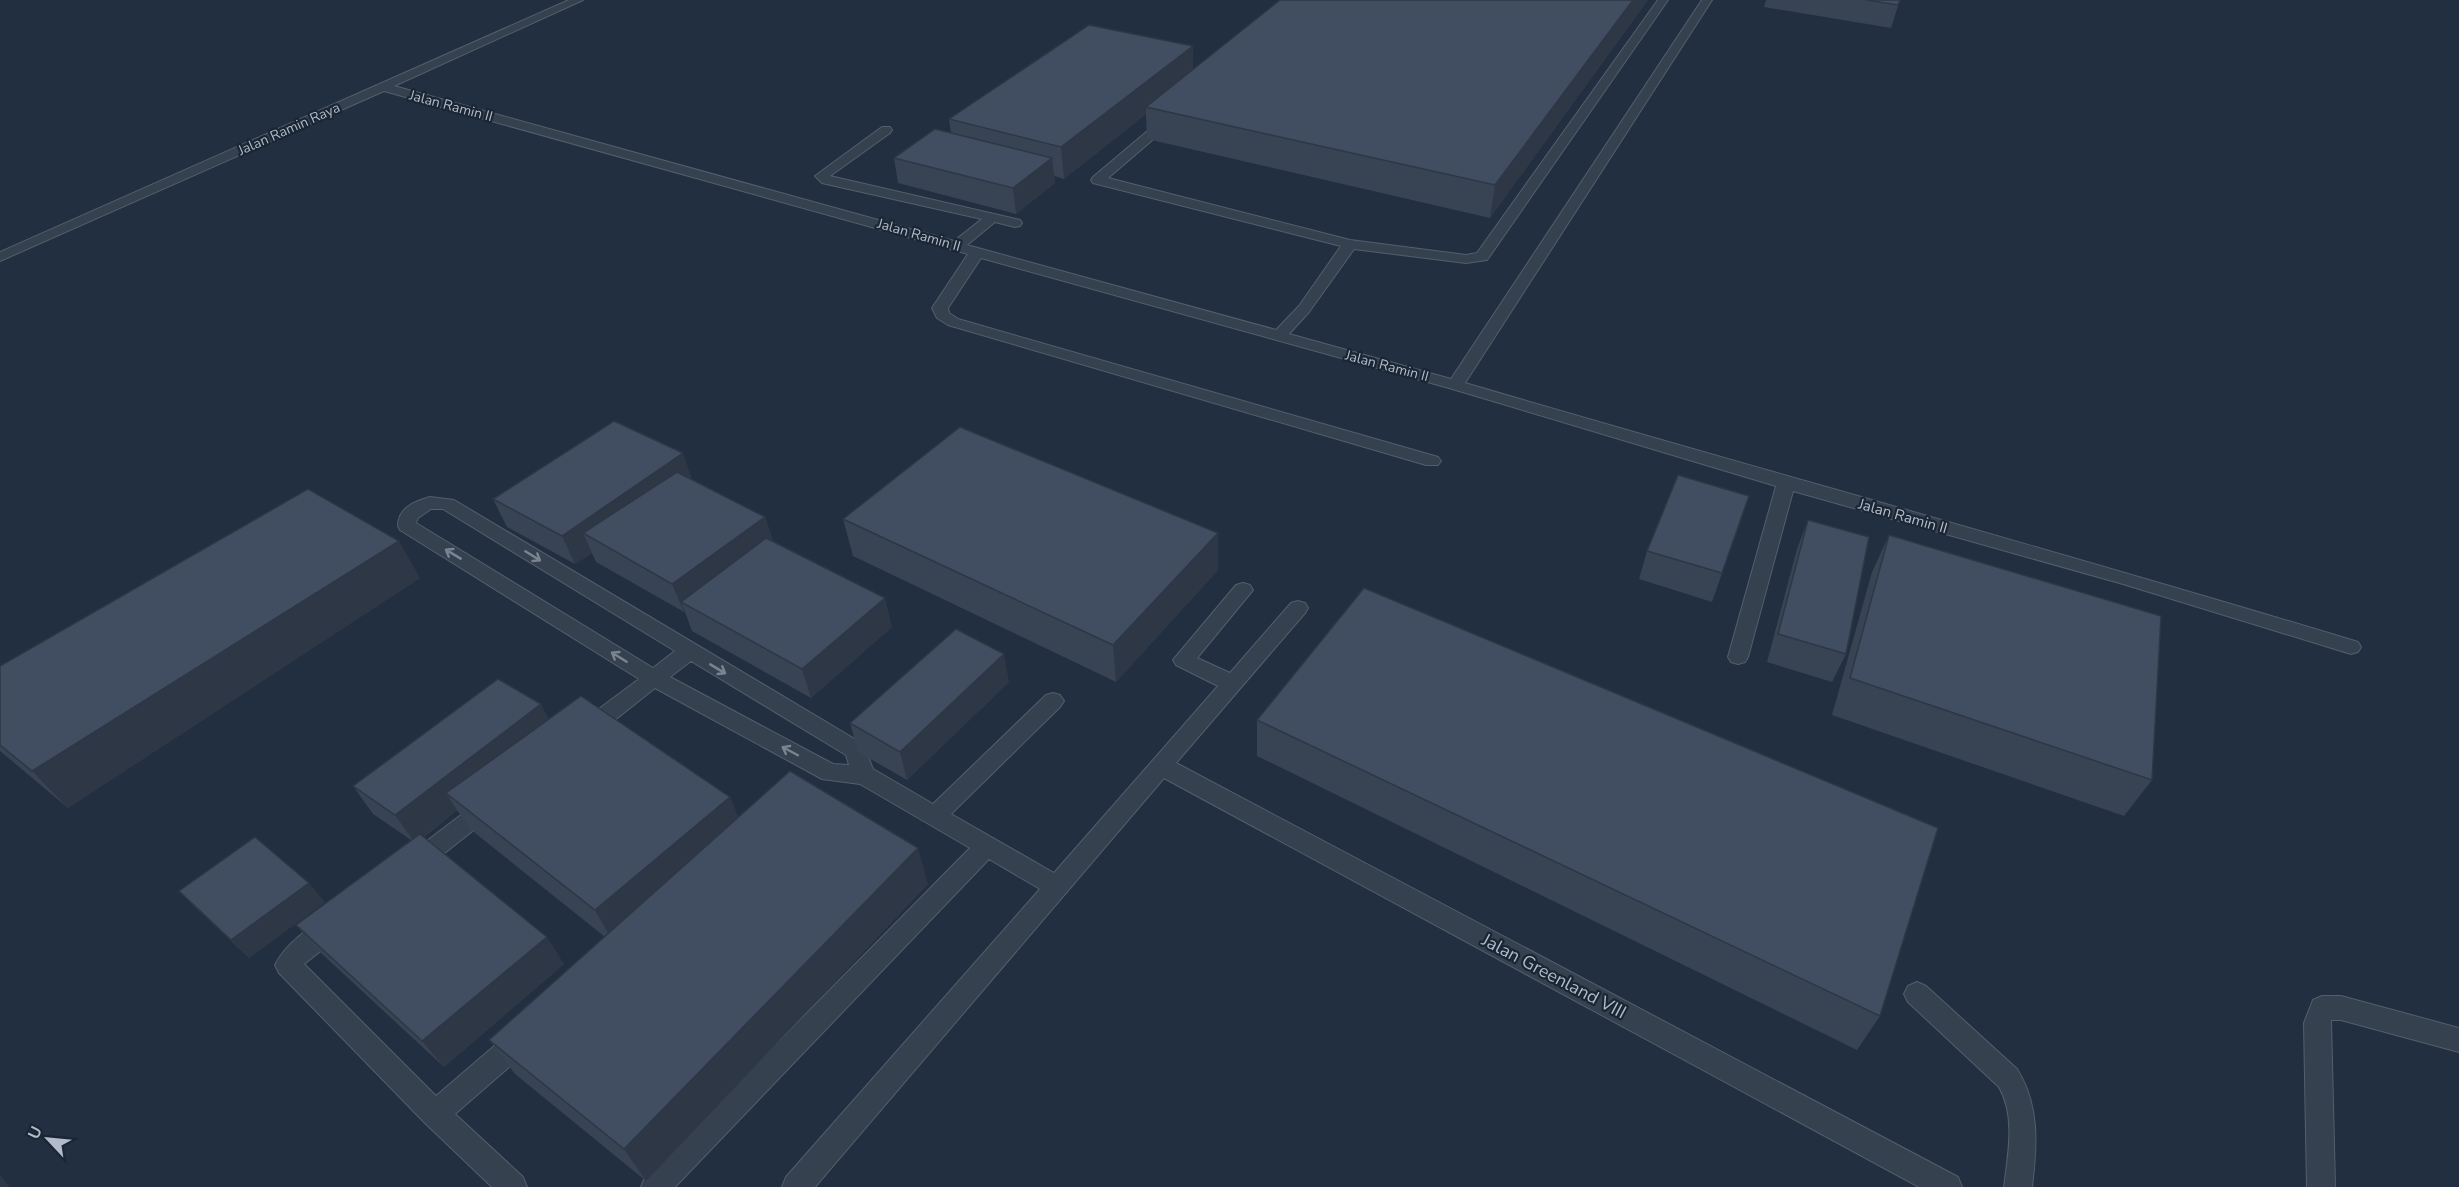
<svg xmlns="http://www.w3.org/2000/svg" width="2459" height="1187" font-family="'Nunito Sans',sans-serif">
  <style>
    .lines { fill: none; stroke-linecap: round; stroke-linejoin: round }
    .lane-casing { stroke: #545e6d; stroke-width: 2 }
    .lane { fill: #36414f; fill-rule: evenodd }
    .wall { fill: #384354 }
    .shaded-wall { fill: #2e3745 }
    .building { fill: #414e62; stroke: #2e3745; stroke-width: 1.5 }
    .oneway { stroke: #7a8493 }
    .labels { text-anchor: middle; dominant-baseline: central; stroke-width: 4.5; stroke-linejoin: round; paint-order: stroke }
    .far-street-label { font-size: 14px; fill: #b2bbca; stroke: #1b2634 }
    .street-label { font-size: 15px; fill: #b2bbca; stroke: #1b2634 }
    .near-street-label { font-size: 18px; fill: #b2bbca; stroke: #1b2634 }
  </style>
  <rect width="100%" height="100%" fill="#222f40"/>
  <g class="lines">
    <defs>
      <path id="lane" d="M 569,0 L 583,0 L 394,86 L 954,241 L 982,219 L 822,183 L 815,176 L 882,127 L 890,127 L 892,130 L 890,133 L 830,176 L 1020,220 L 1022,223 L 1020,226 L 1015,227 L 995,222 L 967,245 L 1276,330 L 1299,306 L 1341,246 L 1093,183 L 1091,180 L 1093,177 L 1163,118 L 1171,118 L 1173,121 L 1171,124 L 1108,178 L 1350,240 L 1466,255 L 1477,253 L 1658,0 L 1668,0 L 1487,260 L 1466,263 L 1354,249 L 1309,312 L 1289,334 L 1451,379 L 1702,0 L 1712,0 L 1465,383 C 1762,470 2061,552 2358,642 L 2361,647 L 2358,652 L 2351,654 L 2123,584 L 1793,491 L 1748,657 L 1745,662 L 1738,664 L 1731,662 L 1728,657 L 1776,486 L 1449,388 L 981,258 L 948,308 L 949,313 L 958,319 L 1438,457 L 1441,461 L 1438,465 L 1426,465 L 948,325 L 937,318 L 932,308 L 968,254 L 384,91 L 0,261 L 0,252 Z
        M 430,497 L 454,500 L 863,744 L 873,769 L 933,804 L 1046,695 L 1053,693 L 1060,695 L 1064,701 L 1060,707 L 951,814 L 1054,873 L 1218,686 L 1176,665 L 1173,660 L 1236,585 L 1243,583 L 1250,585 L 1253,590 L 1197,658 L 1230,673 L 1291,603 L 1298,601 L 1305,603 L 1308,608 L 1305,613 L 1176,763 L 1958,1177 L 1962,1187 L 1919,1187 L 1164,778 L 815,1187 L 782,1187 L 786,1177 L 1040,889 L 989,859 L 675,1187 L 641,1187 L 645,1177 L 970,848 L 860,784 L 822,779 L 655,688 L 596,735 L 588,737 L 580,735 L 577,729 L 580,723 L 639,679 L 400,530 L 398,526 C 398,508 415,501 430,497 ZM 431,509 L 443,509 L 675,651 L 653,668 L 416,523 L 418,518 ZM 691,661 L 846,755 L 849,765 L 833,764 L 670,677 Z
        M 486,799 L 494,802 L 497,808 L 494,814 L 423,870 L 415,873 L 407,870 L 403,863 L 407,856 L 478,802 Z
        M 332,916 L 341,919 L 344,927 L 341,935 L 304,964 L 436,1096 L 513,1030 L 522,1027 L 531,1030 L 535,1039 L 531,1048 L 455,1114 L 523,1177 L 527,1187 L 492,1187 L 425,1123 L 279,973 L 275,965 C 285,945 311,924 332,916 Z
        M 1917,982 L 1926,986 L 2017,1069 C 2040,1106 2037,1146 2032,1187 L 2004,1187 C 2008,1155 2016,1116 1999,1087 L 1908,1002 L 1904,994 L 1908,986 Z
        M 2322,996 L 2341,996 L 2459,1028 L 2459,1052 L 2341,1020 L 2331,1020 L 2335,1187 L 2307,1187 L 2304,1023 L 2313,1000 Z"/>
    </defs>
    <use href="#lane" class="lane-casing"/>
    <use href="#lane" class="lane"/>
  </g>
  <path class="wall" d="M 1648,0 L 1490,218 L 1147,139 L 1146,114 L 1064,179 L 1054,176 L 1055,183 L 1016,214 L 898,183 L 894,158 L 951,133 L 949,119 L 1193,46 L 1193,69 Z
    M 1766,0 L 1900,0 L 1891,28 L 1764,7 Z
    M 692,480 L 765,517 L 773,541 L 892,627 L 811,698 L 692,631 L 685,612 L 684,612 L 596,562 L 592,553 L 575,564 L 507,527 L 493,499 Z
    M 1749,496 L 1712,602 L 1639,579 L 1647,551 Z
    M 843,519 L 1218,533 L 1218,570 L 1116,682 L 853,556 Z
    M 1808,520 L 1846,654 L 1832,682 L 1767,662 L 1797,549 Z
    M 1889,535 L 2152,780 L 2124,816 L 1832,715 L 1872,572 Z
    M 420,578 L 68,808 L 0,751 L 0,666 Z
    M 1009,682 L 907,780 L 858,752 L 850,723 Z
    M 549,719 L 730,797 L 738,817 L 928,884 L 646,1181 L 515,1074 L 489,1040 L 605,937 L 470,829 L 457,810 L 424,837 L 564,964 L 444,1067 L 320,952 L 296,925 L 411,840 L 373,814 L 353,786 Z
    M 1257,720 L 1880,1016 L 1857,1050 L 1257,756 Z
    M 179,891 L 325,902 L 249,958 L 197,909 Z"/>
  <path class="shaded-wall" d="M 1633,0 L 1648,0 L 1490,218 L 1495,185 Z
    M 1193,46 L 1193,76 L 1146,107 L 1146,114 L 1064,179 L 1061,147 Z
    M 1052,158 L 1055,183 L 1016,214 L 1013,188 Z
    M 683,453 L 693,482 L 583,533 L 592,553 L 575,564 L 562,536 Z
    M 765,517 L 774,545 L 681,602 L 685,612 L 684,612 L 672,584 Z
    M 1218,533 L 1218,570 L 1116,682 L 1113,645 Z
    M 399,541 L 420,578 L 68,808 L 32,771 Z
    M 885,598 L 892,627 L 811,698 L 802,669 Z
    M 1004,654 L 1009,682 L 907,780 L 900,752 Z
    M 541,704 L 556,732 L 446,793 L 457,810 L 415,843 L 395,815 Z
    M 730,797 L 745,833 L 615,945 L 595,910 Z
    M 918,848 L 928,884 L 646,1181 L 624,1149 Z
    M 309,883 L 325,902 L 249,958 L 231,940 Z
    M 547,937 L 564,964 L 444,1067 L 422,1041 Z
    M 0,1175 L 10,1187 L 0,1187 Z"/>
  <path class="building" d="M 1280,0 L 1633,0 L 1495,185 L 1146,107 Z
    M 1866,0 L 1900,0 L 1898,5 Z
    M 1089,25 L 1193,46 L 1061,147 L 949,119 Z
    M 935,129 L 1052,158 L 1013,188 L 894,158 Z
    M 614,421 L 683,453 L 562,536 L 493,499 Z
    M 960,427 L 1218,533 L 1113,645 L 843,519 Z
    M 677,472 L 765,517 L 672,584 L 583,533 Z
    M 1678,475 L 1749,496 L 1722,573 L 1647,551 Z
    M 308,489 L 399,541 L 32,771 L 0,745 L 0,666 Z
    M 1808,520 L 1869,537 L 1846,654 L 1778,634 Z
    M 1889,535 L 2161,616 L 2152,780 L 1850,678 Z
    M 766,538 L 885,598 L 802,669 L 681,602 Z
    M 1364,588 L 1938,828 L 1880,1016 L 1257,720 Z
    M 956,629 L 1004,654 L 900,752 L 850,723 Z
    M 498,679 L 541,704 L 395,815 L 353,786 Z
    M 581,696 L 730,797 L 595,910 L 446,793 Z
    M 790,771 L 918,848 L 624,1149 L 489,1040 Z
    M 420,834 L 547,937 L 422,1041 L 296,925 Z
    M 255,837 L 309,883 L 231,940 L 179,891 Z"/>
  <defs><path id="oneway-shaft" d="M-6 0H5M1.5-3L5.5 0L1.5 3" fill="none" stroke-width="1.6" stroke-linecap="round" stroke-linejoin="round" transform="scale(1.5)"/></defs>
  <g class="oneway">
    <use href="#oneway-shaft" transform="translate(453 554) rotate(-149)"/>
    <use href="#oneway-shaft" transform="translate(533 556) rotate(32)"/>
    <use href="#oneway-shaft" transform="translate(619 657) rotate(-148)"/>
    <use href="#oneway-shaft" transform="translate(718 669) rotate(31)"/>
    <use href="#oneway-shaft" transform="translate(790 751) rotate(-152)"/>
  </g>
  <g class="labels">
    <g class="far-street-label">
      <text transform="translate(451 106) rotate(15)">Jalan Ramin II</text>
      <text transform="translate(289 129) rotate(-24)">Jalan Ramin Raya</text>
      <text transform="translate(919 235) rotate(16)">Jalan Ramin II</text>
      <text transform="translate(1387 366) rotate(15)">Jalan Ramin II</text>
    </g>
    <g class="street-label">
      <text transform="translate(1903 516) rotate(16)">Jalan Ramin II</text>
    </g>
    <g class="near-street-label">
      <text transform="translate(1554 976) rotate(28)">Jalan Greenland VIII</text>
    </g>
  </g>
  <g transform="translate(48 1139) rotate(296)" stroke="#1b2634" stroke-width="4.5" paint-order="stroke">
  <path d="M0-4.5L10 22L0 15L-10 22Z" fill="#b2bbca"/>
  <text y="-9" font-size="16" font-weight="bold" text-anchor="middle" fill="#b2bbca">U</text>
  </g>
</svg>
